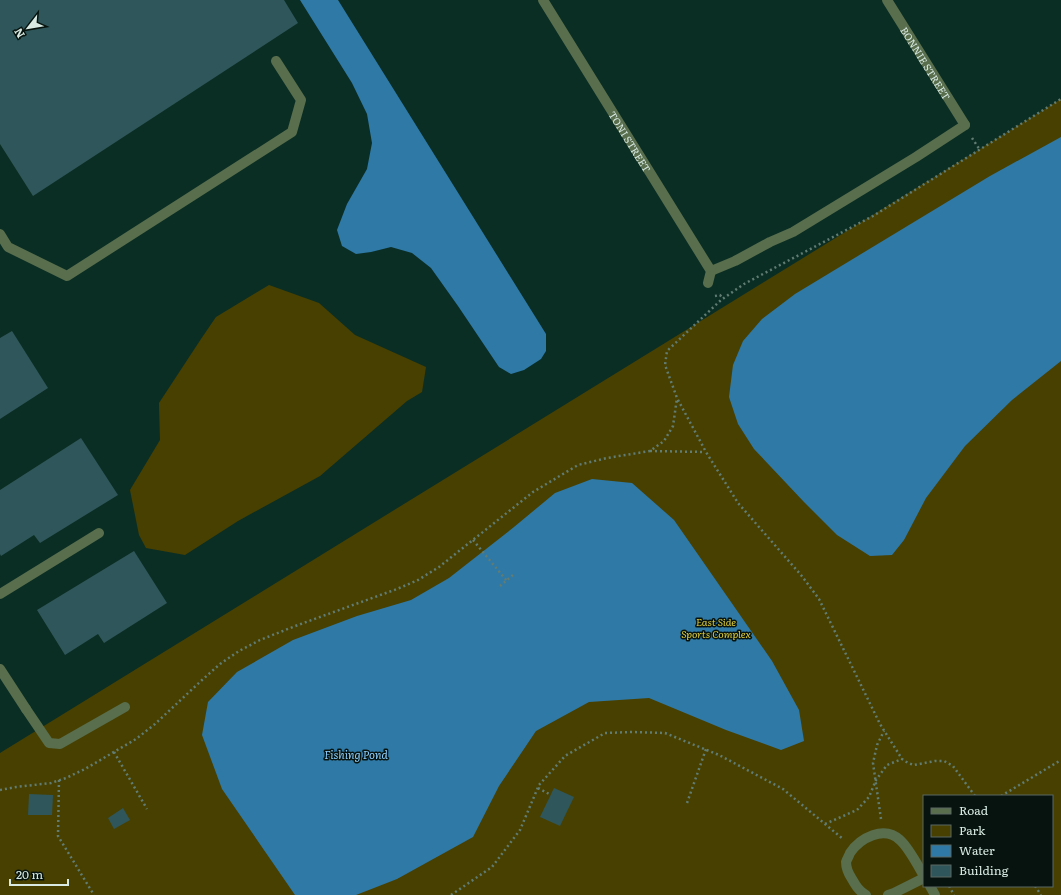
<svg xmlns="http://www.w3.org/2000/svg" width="1061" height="895" font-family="Literata,serif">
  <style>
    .green { fill: #484000; fill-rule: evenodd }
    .water { fill: #2f79a7 }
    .building { fill: #2f565a }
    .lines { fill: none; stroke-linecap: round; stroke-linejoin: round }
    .path { stroke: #607c73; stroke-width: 2.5; stroke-dasharray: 2 3; stroke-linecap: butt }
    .lane { stroke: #586e4d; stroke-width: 10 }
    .street { stroke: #586e4d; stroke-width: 10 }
    .labels { text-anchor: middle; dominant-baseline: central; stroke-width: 3; stroke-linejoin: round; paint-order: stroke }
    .street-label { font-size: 10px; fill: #d8eae3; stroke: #06130e }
    .park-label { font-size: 10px; font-style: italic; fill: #e2cf3f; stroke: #06130e }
    .water-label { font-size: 11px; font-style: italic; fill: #8dd0ff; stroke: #06130e }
  </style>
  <rect width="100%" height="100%" fill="#0b2e24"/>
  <path class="green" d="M 1061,99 L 1061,895 L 0,895 L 0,753 ZM 924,796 L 1052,796 L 1052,886 L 924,886 Z
    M 269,285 L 319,303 L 355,335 L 426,367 L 422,392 L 407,401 L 320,476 L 238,521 L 185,555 L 146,548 L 139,535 L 130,490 L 160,440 L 159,403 L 201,339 L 216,317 Z"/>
  <path class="water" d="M 300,0 L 338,0 L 546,334 L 546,351 L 541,359 L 524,370 L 511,374 L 499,367 L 458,306 L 431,268 L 412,253 L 391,247 L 371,252 L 356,254 L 342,246 L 337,230 L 347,204 L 367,169 L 372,143 L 367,114 L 352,83 Z
    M 1061,137 L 1061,361 L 1012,400 L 965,446 L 926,498 L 904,540 L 892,555 L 870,556 L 837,535 L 804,502 L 754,449 L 738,424 L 729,397 L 733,365 L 743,341 L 762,319 L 795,294 L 990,176 Z
    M 592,479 L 632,483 L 674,520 L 772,661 L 799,710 L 804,741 L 781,750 L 726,730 L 649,698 L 589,702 L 536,731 L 499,786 L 473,837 L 397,879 L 356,895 L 295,895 L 222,789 L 202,735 L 208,702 L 237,672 L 293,640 L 357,616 L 411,600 L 449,578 L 514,527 L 555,493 Z"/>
  <path class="building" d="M 0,0 L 284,0 L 298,23 L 33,196 L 0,144 Z
    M 12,331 L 48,388 L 0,419 L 0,338 Z
    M 81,438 L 118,495 L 40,543 L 34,535 L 1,556 L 0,554 L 0,490 Z
    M 134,551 L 167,603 L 104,643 L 98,634 L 65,655 L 37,610 Z
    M 554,788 L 574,797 L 560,826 L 540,817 Z
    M 29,794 L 53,795 L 52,815 L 28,815 Z
    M 123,808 L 130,820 L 114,829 L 108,818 Z"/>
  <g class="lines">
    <path class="path" d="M 972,138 L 980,150
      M 715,296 L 720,295 L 723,299
      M 650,451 L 705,452
      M 473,540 L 507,581
      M 500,586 L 513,575
      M 114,752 L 147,809
      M 59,780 L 58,836 L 94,895
      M 538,788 L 551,795
      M 0,790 L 16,787 L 51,783 L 66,778 L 85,769 L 136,739 L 155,724 L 202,680 L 220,664 L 239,651 L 260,640 L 298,625 L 397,589 L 418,580 L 439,567 L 533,492 L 578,465 L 607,458 L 650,451 L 664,441 L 673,426 L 677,398
      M 975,796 L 953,766 L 944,761 L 935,761 L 914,765 L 908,763 L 902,759 L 880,724 L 819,599 L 801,575 L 738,503 L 706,452 L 677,398 L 665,365 L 667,351 L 721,300 L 744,284 L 873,216 L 1061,99
      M 1001,796 L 1061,760
      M 687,803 L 706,749
      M 881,819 L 873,763 L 877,745 L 884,731
      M 825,824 L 857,810 L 869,797 L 876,780 L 887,765 L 902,759
      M 949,886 L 954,895
      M 1035,886 L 1041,895
      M 451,895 L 492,867 L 520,830 L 539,785 L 565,756 L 605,733 L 632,732 L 665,733 L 719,755 L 783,789 L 843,839"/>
    <path class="lane" d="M 0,234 L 8,247 L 67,276 L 292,132 L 301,100 L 276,61
      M 711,271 L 735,261 L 770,242 L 793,232 L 916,157 L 965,125
      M 0,594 L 99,533
      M 26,709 L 49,743 L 60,744 L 125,707
      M 930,886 L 935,895
      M 866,895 C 859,891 856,886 852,879 C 848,873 846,869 846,862 C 847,859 849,856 850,853 C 860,838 884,825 900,840 C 909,848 918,866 924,876
      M 888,895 L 894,893 L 924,878"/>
    <g class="street">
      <path id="s1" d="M 543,0 L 711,271 L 708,283"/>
      <path id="s2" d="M 887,0 L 965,125"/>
      <path d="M 0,669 L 26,709"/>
    </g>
  </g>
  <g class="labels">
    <g class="street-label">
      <text stroke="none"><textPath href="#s2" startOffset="74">BONNIE STREET</textPath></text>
      <text stroke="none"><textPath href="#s1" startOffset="166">TONI STREET</textPath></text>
    </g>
    <g class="park-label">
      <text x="716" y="621">East Side<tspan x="716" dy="12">Sports Complex</tspan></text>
    </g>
    <g class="water-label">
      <text x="356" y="754">Fishing Pond</text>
    </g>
  </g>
  <rect x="923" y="795" width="130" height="92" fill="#06130e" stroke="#5a6963"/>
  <rect x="931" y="808" width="20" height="6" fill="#586e4d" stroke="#5a6963"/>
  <text x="959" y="815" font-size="12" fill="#d8eae3">Road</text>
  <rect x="931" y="825" width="20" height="12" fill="#484000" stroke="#5a6963"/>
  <text x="959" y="835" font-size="12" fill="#d8eae3">Park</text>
  <rect x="931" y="845" width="20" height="12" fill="#2f79a7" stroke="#5a6963"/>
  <text x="959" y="855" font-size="12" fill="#d8eae3">Water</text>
  <rect x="931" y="865" width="20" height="12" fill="#2f565a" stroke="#5a6963"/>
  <text x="959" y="875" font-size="12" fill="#d8eae3">Building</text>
  <g transform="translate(28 28) rotate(239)" stroke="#06130e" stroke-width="3" paint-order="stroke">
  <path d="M0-3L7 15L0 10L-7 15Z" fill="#d8eae3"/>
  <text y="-6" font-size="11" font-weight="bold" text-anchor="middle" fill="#d8eae3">N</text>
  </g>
  <path d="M10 879v6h58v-6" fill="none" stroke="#d8eae3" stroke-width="2"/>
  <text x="16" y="879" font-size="12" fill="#d8eae3" stroke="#06130e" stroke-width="3" paint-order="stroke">20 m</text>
</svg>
